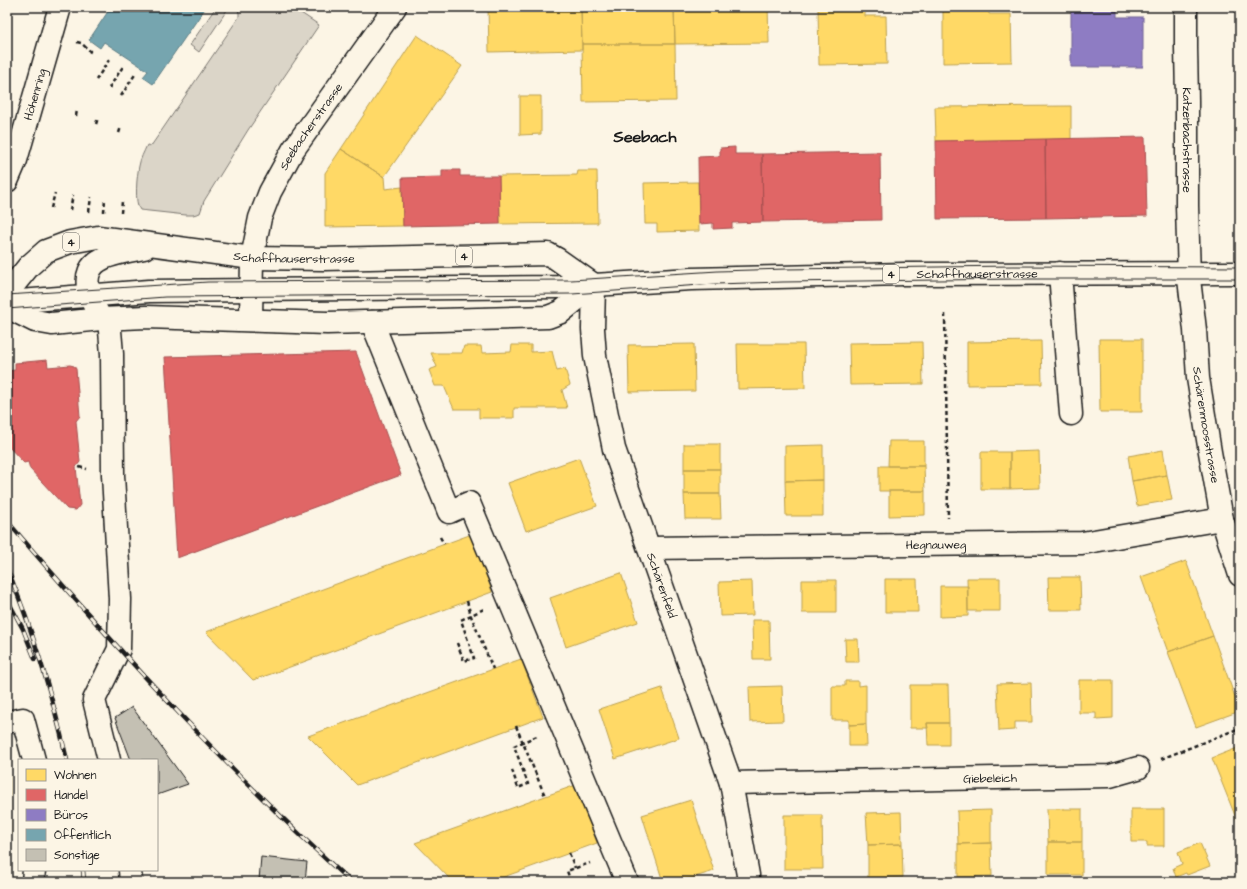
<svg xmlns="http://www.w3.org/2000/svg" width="1247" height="889" font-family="'Architects Daughter',sans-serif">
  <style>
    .green { fill: #dbd5c8; stroke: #7c7872 }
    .homes { fill: #ffd966; stroke: #bba050 }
    .shops { fill: #e06666; stroke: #a55050 }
    .offices { fill: #8e7cc3; stroke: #6c5f91 }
    .public { fill: #76a5af; stroke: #5b7c83 }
    .building { fill: #c4c0b3; stroke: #1c1c1c }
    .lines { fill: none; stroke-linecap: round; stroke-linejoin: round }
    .minor-casing { stroke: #1c1c1c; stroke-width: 25 }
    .major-casing { stroke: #1c1c1c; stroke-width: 25 }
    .path { stroke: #1c1c1c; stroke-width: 2.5; stroke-dasharray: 4 3; stroke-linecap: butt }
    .minor { stroke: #fcf5e5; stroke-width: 22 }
    .major { stroke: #fcf5e5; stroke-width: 22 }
    .tram { stroke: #1c1c1c; stroke-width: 1 }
    .rail-casing { stroke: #1c1c1c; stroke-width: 4.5 }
    .rail { stroke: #fcf5e5; stroke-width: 3; stroke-dasharray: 9; stroke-linecap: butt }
    .labels { text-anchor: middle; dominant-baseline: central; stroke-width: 4; stroke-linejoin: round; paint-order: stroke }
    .shield { fill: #fcf5e5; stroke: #5f5d58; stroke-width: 1 }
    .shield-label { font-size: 11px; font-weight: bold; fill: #1c1c1c }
    .street-label { font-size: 12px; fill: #1c1c1c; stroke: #fcf5e5 }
    .district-label { font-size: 16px; font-weight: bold; fill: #1c1c1c; stroke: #fcf5e5 }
  </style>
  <rect width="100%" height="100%" fill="#fcf5e5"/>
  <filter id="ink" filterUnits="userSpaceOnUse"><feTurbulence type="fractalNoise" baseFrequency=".025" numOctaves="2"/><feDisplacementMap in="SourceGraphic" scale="8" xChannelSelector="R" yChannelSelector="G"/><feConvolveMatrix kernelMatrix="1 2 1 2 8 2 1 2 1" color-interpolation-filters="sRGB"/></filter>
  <g filter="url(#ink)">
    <path class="green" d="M 216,7 L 229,7 L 199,52 L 190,45 Z
      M 240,7 L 292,7 L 319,25 L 248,130 L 204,201 L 200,213 L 193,215 L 186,215 L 140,210 C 134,203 137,175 139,166 C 140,159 144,152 147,145 L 151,146 L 162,130 L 239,17 L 239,13 L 238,10 Z"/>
    <path class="homes" d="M 488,7 L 581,7 L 582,50 L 489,52 Z
      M 581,7 L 674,7 L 675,44 L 582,44 Z
      M 674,7 L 768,7 L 769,43 L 675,44 Z
      M 818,7 L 865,7 L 865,16 L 886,16 L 887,64 L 819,65 Z
      M 943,7 L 989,7 L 989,14 L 1011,14 L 1012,62 L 943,63 Z
      M 417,35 L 462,66 L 384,177 L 341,149 Z
      M 582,44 L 675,44 L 676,101 L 583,102 Z
      M 520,96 L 541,96 L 541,134 L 520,135 Z
      M 1071,106 L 1071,139 L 936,141 L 935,107 Z
      M 341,149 L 384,177 L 385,189 L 402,187 L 403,226 L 325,227 L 325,173 Z
      M 578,171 L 597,171 L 598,223 L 500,224 L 499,176 L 577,175 Z
      M 698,182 L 699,231 L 657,232 L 657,224 L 645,224 L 644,183 Z
      M 1099,339 L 1142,339 L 1142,412 L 1100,412 Z
      M 1041,341 L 1042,384 L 967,385 L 967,342 Z
      M 922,342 L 923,384 L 850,385 L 849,343 Z
      M 694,344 L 695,391 L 629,392 L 628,345 Z
      M 737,344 L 804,344 L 805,388 L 738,389 Z
      M 512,345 L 531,345 L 531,352 L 552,351 L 557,371 L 565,369 L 570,385 L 562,390 L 567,408 L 514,408 L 514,418 L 479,418 L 479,409 L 454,409 L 444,386 L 435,386 L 429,370 L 437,367 L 431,353 L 462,353 L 464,346 L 481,346 L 482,353 L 511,352 Z
      M 889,441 L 924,441 L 924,466 L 888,466 Z
      M 684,444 L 720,444 L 720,469 L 684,469 Z
      M 823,445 L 823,480 L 785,481 L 785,446 Z
      M 1163,450 L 1167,475 L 1132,481 L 1128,456 Z
      M 1039,451 L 1040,488 L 1010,489 L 1010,452 Z
      M 981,452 L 1010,452 L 1010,489 L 981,489 Z
      M 579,458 L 597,506 L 526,531 L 508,483 Z
      M 879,466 L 924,466 L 925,491 L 879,491 Z
      M 684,469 L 720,469 L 720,494 L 684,494 Z
      M 1167,475 L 1172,500 L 1137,506 L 1132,481 Z
      M 823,480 L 823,516 L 786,516 L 785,481 Z
      M 889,491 L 925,491 L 925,515 L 889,516 Z
      M 684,494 L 720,494 L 721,519 L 685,519 Z
      M 472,534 L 492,592 L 271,674 L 253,680 L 206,632 Z
      M 1186,561 L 1213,636 L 1168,652 L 1141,577 Z
      M 621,573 L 638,622 L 566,647 L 550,598 Z
      M 1048,577 L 1080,577 L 1081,610 L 1049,610 Z
      M 967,578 L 1000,578 L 1000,611 L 968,611 Z
      M 885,579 L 917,579 L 918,612 L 885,612 Z
      M 802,580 L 836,580 L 836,613 L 802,613 Z
      M 752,581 L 753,615 L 720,616 L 719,582 Z
      M 940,586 L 968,586 L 968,616 L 940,617 Z
      M 752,620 L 769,620 L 770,659 L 753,659 Z
      M 1213,636 L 1240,711 L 1196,727 L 1168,652 Z
      M 845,639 L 858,639 L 859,662 L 846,662 Z
      M 521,659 L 543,717 L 357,785 L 308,736 Z
      M 1079,680 L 1113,680 L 1113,718 L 1096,719 L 1096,713 L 1079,713 Z
      M 845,681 L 858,681 L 858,686 L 866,685 L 866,724 L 849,725 L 849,720 L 832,720 L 832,686 L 845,686 Z
      M 1031,683 L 1032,722 L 1015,722 L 1015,730 L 999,731 L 997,684 Z
      M 910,685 L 948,685 L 949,723 L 927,723 L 928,728 L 910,728 Z
      M 782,686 L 783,721 L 750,722 L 749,687 Z
      M 662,688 L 679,738 L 615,759 L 599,709 Z
      M 927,723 L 949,723 L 949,745 L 928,745 Z
      M 866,724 L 867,746 L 849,746 L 849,725 Z
      M 1240,747 L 1240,828 L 1212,758 Z
      M 7,768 L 9,768 L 11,855 L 7,855 Z
      M 576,785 L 597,843 L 490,882 L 453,882 L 415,843 Z
      M 691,800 L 714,871 L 679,882 L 663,882 L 642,815 Z
      M 1047,809 L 1082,809 L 1082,842 L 1048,842 Z
      M 1131,809 L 1164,809 L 1164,846 L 1147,846 L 1147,842 L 1131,842 Z
      M 991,810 L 991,843 L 958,844 L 957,811 Z
      M 901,812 L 902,844 L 868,845 L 866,813 Z
      M 784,815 L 822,815 L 823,869 L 784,869 Z
      M 1048,842 L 1082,842 L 1082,875 L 1048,875 Z
      M 991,843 L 992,876 L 958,877 L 958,844 Z
      M 1200,843 L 1210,866 L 1187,875 L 1186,873 L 1176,877 L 1173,868 L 1182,864 L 1178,852 Z
      M 902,844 L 903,877 L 868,878 L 868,845 Z"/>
    <path class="shops" d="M 1145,137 L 1147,216 L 1046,218 L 1045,139 Z
      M 1045,139 L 1046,218 L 937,219 L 936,141 Z
      M 735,147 L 735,154 L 762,154 L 763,222 L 732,223 L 732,228 L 713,229 L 713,223 L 699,224 L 698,157 L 720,156 L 720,148 Z
      M 880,152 L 881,220 L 763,222 L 762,154 Z
      M 442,170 L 460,170 L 460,176 L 499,176 L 500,224 L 403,226 L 402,178 L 442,177 Z
      M 356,352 L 401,475 L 177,558 L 165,357 Z
      M 47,360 L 48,367 L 70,365 L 74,366 L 76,369 L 80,416 L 76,421 L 80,462 L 76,467 L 80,505 L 76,510 L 67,509 L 30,469 L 28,462 L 24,463 L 7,445 L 7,371 L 15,370 L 15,363 Z"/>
    <path class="offices" d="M 1071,7 L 1117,7 L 1117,17 L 1143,17 L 1143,67 L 1071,67 Z"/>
    <path class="public" d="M 111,7 L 206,7 L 153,84 L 143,77 L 148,71 L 104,42 L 100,48 L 89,40 Z"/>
    <path class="building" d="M 132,707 L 188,784 L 157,795 L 157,760 L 131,760 L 115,718 Z
      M 261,857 L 307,862 L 305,882 L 277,882 L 259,880 Z"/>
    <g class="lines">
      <defs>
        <g id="minor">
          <path id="s1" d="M 1186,7 L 1186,47 L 1187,100 L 1187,205 L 1189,279 L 1195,330 L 1198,378 L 1210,452 L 1222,519 L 1240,575"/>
          <path id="s2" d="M 7,181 L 16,160 L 60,7"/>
          <path id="s3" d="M 252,258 L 260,218 L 270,192 L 293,150 L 395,7"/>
          <path d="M 1060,273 L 1071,414"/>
          <path id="s4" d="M 7,302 L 149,291 L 559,287 L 594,285 L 593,329 L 595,356 L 614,449 L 731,783 L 748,875 L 748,882"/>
          <path d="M 109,319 L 112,354 L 113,475 L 120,599 L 119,649 L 94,700 L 109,760"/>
          <path d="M 372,322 L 449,512 L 469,503 L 627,882"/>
          <path id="s5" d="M 649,548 L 1082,543 L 1222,519"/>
          <path d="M 7,722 L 23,719 L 34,760"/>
          <path id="s6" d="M 731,783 L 1110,776 L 1138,768"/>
          <path d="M 130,870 L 131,882"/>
          <path d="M 33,882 L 34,870"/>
        </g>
        <g id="major">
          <path id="s7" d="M 7,293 L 29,266 L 46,251 L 70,242 L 98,237 L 252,258 L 324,259 L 548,254 L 557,259 L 594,285"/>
          <path id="s8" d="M 7,307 L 35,321 L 52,324 L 101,319 L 146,317 L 327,323 L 548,317 L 561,312 L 594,285 L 691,279 L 904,274 L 1240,273"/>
          <path d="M 101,319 C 91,301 76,272 102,259 C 111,254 133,250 144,248"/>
          <path d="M 251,320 L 252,258"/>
        </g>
      </defs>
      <use href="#minor" class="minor-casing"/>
      <use href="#major" class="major-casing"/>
      <path class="path" d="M 997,10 L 998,7
        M 7,18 L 10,7
        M 7,27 L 10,28
        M 77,42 L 81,43 L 90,51 L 88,55
        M 96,80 L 111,57
        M 109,88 L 124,65
        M 121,96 L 136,73
        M 76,116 L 77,110
        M 96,124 L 98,118
        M 119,133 L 121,127
        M 51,208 L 55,193
        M 70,210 L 73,195
        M 89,212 L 91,197
        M 104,212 L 105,199
        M 121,213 L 122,201
        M 945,314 L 948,518
        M 79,467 L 87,469
        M 440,537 L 444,544
        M 467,601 L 471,616 L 493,669
        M 457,643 L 464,661 L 474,658 L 461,620 L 484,609
        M 516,726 L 545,796
        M 1161,759 L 1240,728
        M 512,770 L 518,788 L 528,784 L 514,746 L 537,736
        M 569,853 L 575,868
        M 571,882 L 567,871 L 590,863"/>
      <use href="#minor" class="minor"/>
      <use href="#major" class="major"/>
      <path class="tram" d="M 7,295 L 208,282 L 571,280 L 718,271 L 786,269 L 1013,266 L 1240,267
        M 7,309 L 165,297 L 572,294 L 715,284 L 783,282 L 1015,279 L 1240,279"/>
      <defs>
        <path id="rail" d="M 7,521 C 115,647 227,770 351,882
          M 7,568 C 33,630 52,695 67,760
          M 7,599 L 23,629 L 35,659
          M 83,870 L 84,882"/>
      </defs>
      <use href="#rail" class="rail-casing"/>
      <use href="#rail" class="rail"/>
    </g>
  </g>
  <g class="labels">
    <g class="shield">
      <rect x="63" y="233" width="16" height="18" rx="3"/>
      <rect x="456" y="247" width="16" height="18" rx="3"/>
      <rect x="883" y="265" width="16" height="18" rx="3"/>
    </g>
    <g class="shield-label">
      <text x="71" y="242">4</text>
      <text x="464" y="256">4</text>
      <text x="891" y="274">4</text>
    </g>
    <g class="street-label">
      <text stroke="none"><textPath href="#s2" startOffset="91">Höhenring</textPath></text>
      <text stroke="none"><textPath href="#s3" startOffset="146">Seebacherstrasse</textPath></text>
      <text stroke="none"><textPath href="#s1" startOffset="133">Katzenbachstrasse</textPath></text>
      <text stroke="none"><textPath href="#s7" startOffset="309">Schaffhauserstrasse</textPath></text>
      <text stroke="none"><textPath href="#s8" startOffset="985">Schaffhauserstrasse</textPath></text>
      <text stroke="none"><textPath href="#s1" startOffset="419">Schärenmoosstrasse</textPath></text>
      <text stroke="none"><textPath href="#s5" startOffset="287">Hegnauweg</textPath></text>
      <text stroke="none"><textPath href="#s4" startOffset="898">Schärenfeld</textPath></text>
      <text stroke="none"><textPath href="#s6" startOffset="259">Giebeleich</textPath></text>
    </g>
    <g class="district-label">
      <text x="645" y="137">Seebach</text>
    </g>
  </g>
  <rect width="1247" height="889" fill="none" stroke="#fcf5e5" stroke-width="24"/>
  <rect x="12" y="12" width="1223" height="865" fill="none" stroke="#1c1c1c" stroke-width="1.5" filter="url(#ink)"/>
  <rect x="18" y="759" width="140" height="112" fill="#fcf5e5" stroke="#a29e95"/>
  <rect x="26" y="769" width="20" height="12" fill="#ffd966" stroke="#a29e95"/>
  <text x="54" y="779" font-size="12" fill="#1c1c1c">Wohnen</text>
  <rect x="26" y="789" width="20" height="12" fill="#e06666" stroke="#a29e95"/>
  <text x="54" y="799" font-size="12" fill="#1c1c1c">Handel</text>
  <rect x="26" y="809" width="20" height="12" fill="#8e7cc3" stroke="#a29e95"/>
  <text x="54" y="819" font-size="12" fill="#1c1c1c">Büros</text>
  <rect x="26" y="829" width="20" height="12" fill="#76a5af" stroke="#a29e95"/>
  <text x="54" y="839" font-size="12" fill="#1c1c1c">Öffentlich</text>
  <rect x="26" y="849" width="20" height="12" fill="#c4c0b3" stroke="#a29e95"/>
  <text x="54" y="859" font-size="12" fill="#1c1c1c">Sonstige</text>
</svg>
